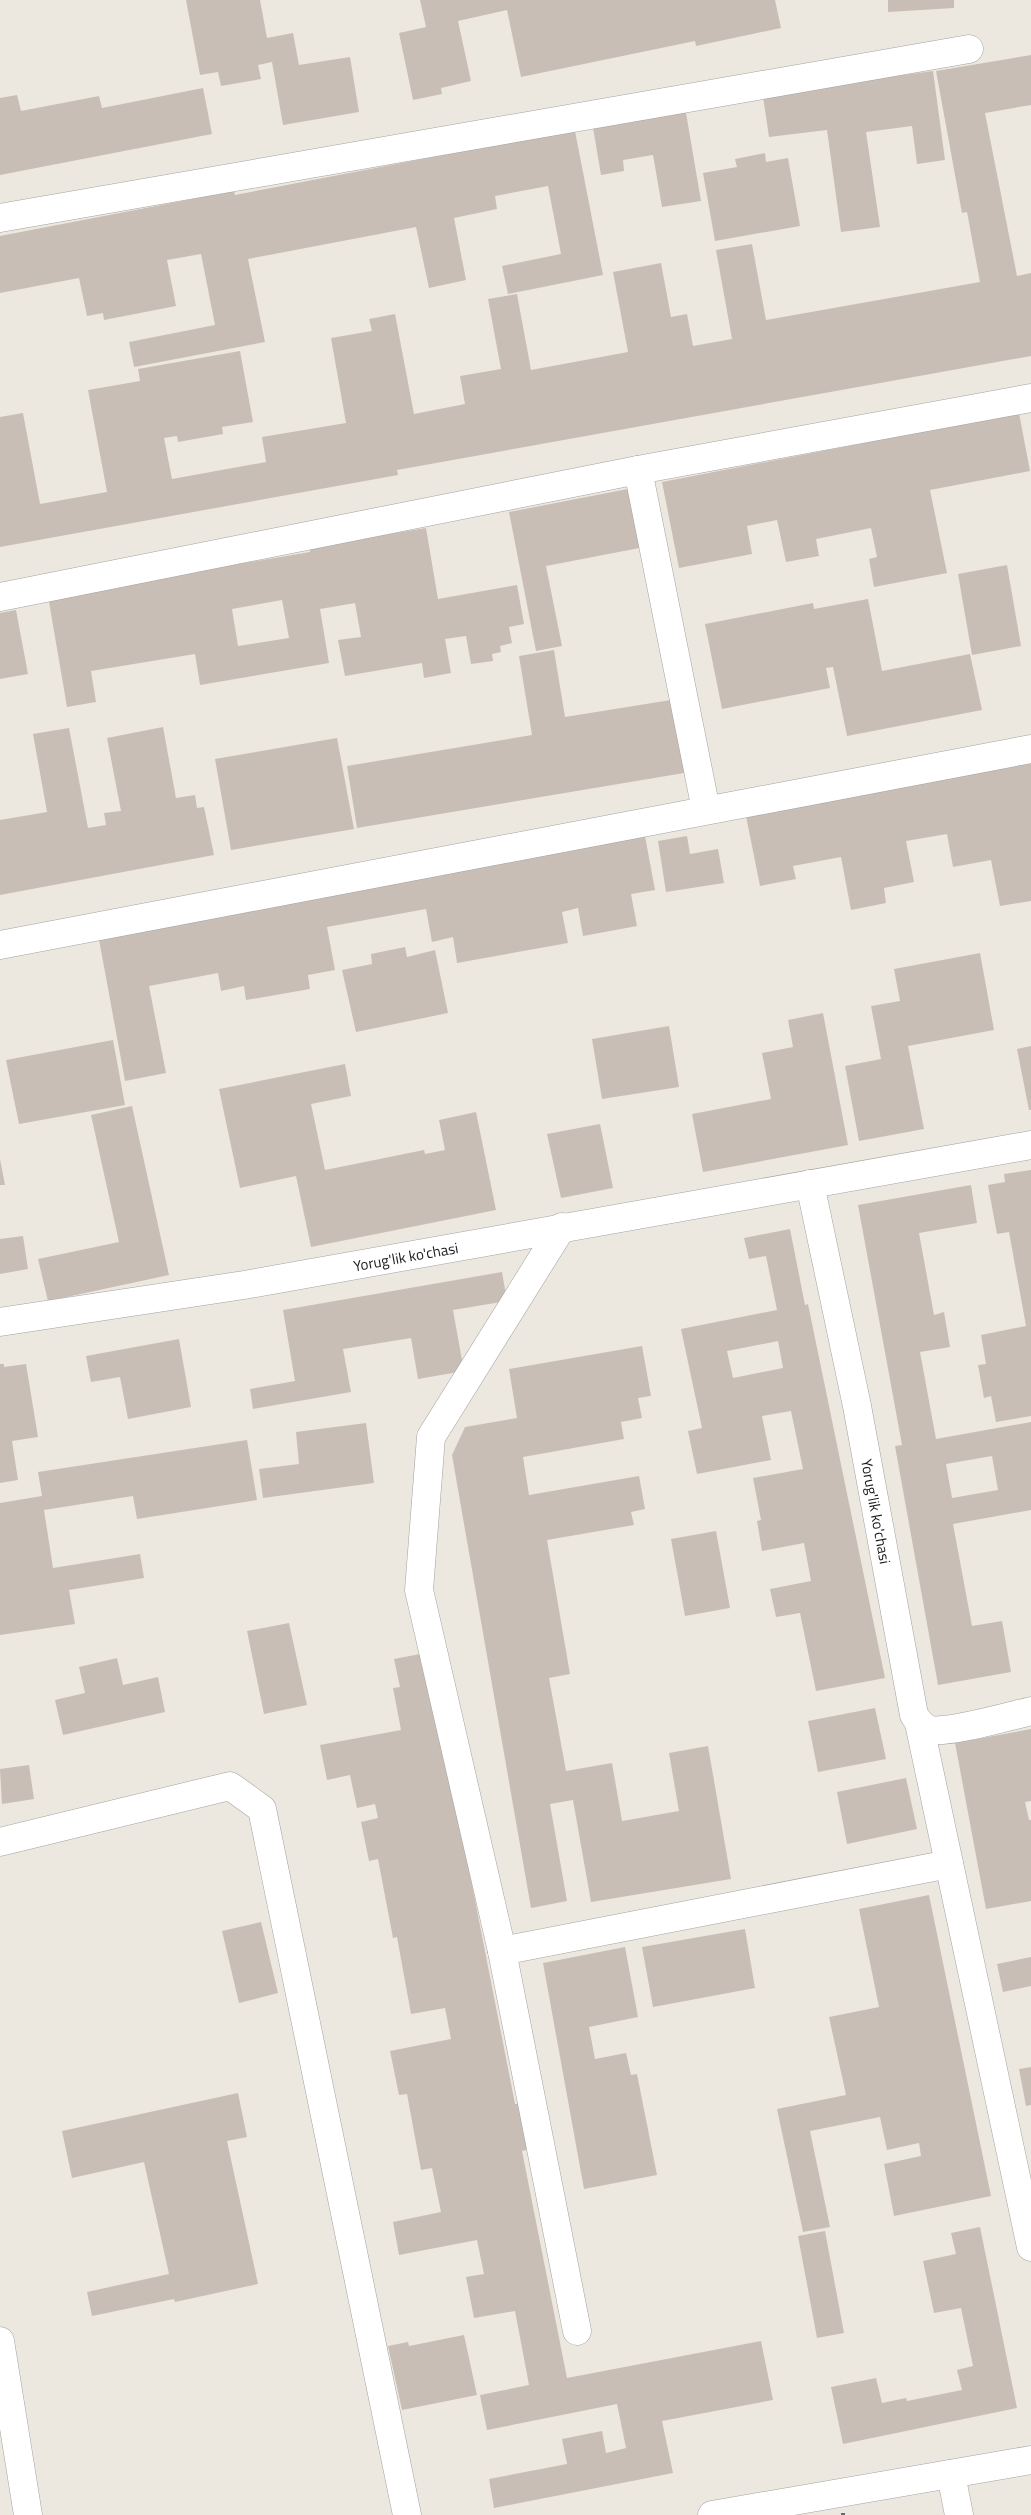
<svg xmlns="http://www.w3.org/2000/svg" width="1031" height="2515" font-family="'Titillium Web',sans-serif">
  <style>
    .building { fill: #c9beb5; fill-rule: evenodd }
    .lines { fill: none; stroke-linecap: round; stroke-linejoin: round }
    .minor-casing { stroke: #a2a2a2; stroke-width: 29 }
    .minor { stroke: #fff; stroke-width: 28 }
    .rail { stroke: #696969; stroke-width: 4; stroke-dasharray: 10 10; stroke-linecap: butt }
    .labels { text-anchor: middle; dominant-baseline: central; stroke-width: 4.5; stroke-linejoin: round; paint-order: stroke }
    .street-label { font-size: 15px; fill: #1b1b1b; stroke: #fff }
  </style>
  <rect width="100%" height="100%" fill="#ede8df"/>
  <path class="building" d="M 186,0 L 260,0 L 267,38 L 293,33 L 299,65 L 350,57 L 359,112 L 283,125 L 272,62 L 258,65 L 261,79 L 221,86 L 218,72 L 200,75 Z
    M 420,0 L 775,0 L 781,28 L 696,46 L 695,41 L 521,77 L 507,10 L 458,21 L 471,81 L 441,88 L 442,94 L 413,100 L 399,33 L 426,27 Z
    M 888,0 L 954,0 L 954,8 L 888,12 Z
    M 1031,55 L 1031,105 L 985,113 L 1017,276 L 1031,273 L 1031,356 L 397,470 L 398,475 L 0,547 L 0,417 L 23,413 L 40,504 L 107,492 L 88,390 L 140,381 L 138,369 L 240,351 L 253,422 L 222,427 L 223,434 L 178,442 L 177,436 L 164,438 L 172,479 L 266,462 L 262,437 L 346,423 L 331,338 L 372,331 L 369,319 L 395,314 L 414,414 L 465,404 L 460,376 L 501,369 L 488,299 L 517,294 L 531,370 L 628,352 L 613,272 L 661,263 L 671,317 L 687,314 L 693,346 L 732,339 L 716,250 L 752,244 L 766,320 L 980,282 L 967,212 L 962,213 L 936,71 Z
    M 933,71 L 945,160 L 917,164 L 912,126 L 866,132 L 880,227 L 841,232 L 827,130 L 769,137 L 762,90 L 859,81 Z
    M 203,88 L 212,134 L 0,175 L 0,98 L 17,95 L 21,111 L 99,96 L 102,108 Z
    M 685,107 L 701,201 L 662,207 L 653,155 L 623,160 L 624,171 L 601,175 L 592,122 Z
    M 574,126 L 603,275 L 508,294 L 502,266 L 561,254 L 548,186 L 495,196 L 497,209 L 454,218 L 466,280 L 429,288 L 416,227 L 248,259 L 265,342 L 134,367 L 129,342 L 215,325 L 201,254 L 167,260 L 176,306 L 104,320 L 103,313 L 87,316 L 79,278 L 0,293 L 0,236 L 234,191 L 235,195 L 485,147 Z
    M 765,153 L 766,162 L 788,158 L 800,226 L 715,241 L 703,173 L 737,167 L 735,159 Z
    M 1019,413 L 1030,471 L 930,490 L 947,573 L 874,587 L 869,559 L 877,557 L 871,528 L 816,539 L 819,556 L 786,562 L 777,520 L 747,526 L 752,554 L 679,568 L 662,482 Z
    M 638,487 L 650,546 L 546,566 L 562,646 L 536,651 L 509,512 Z
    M 426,528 L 438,599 L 517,585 L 524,624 L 509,627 L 512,643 L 500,646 L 501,652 L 492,654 L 493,661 L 471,664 L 466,636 L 445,639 L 451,673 L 424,678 L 422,663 L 345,676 L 338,640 L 361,637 L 355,603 L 320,609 L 329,663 L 200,685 L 195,654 L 91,671 L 96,702 L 67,707 L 48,596 L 310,552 L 310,547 ZM 282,600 L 289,638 L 238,646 L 232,609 Z
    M 1007,565 L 1021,646 L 972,655 L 958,574 Z
    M 868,599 L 882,671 L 970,654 L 982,710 L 847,736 L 833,667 L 826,668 L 830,688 L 722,709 L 705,624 L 813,603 L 814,609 Z
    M 16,610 L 28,674 L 0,679 L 0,613 Z
    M 554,650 L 565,717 L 677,699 L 690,772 L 357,828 L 347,766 L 532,735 L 519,656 Z
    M 163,727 L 176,798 L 195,795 L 197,808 L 204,807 L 214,855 L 0,895 L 0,820 L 47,812 L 33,734 L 69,728 L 88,828 L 106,825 L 104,813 L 121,811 L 107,738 Z
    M 337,738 L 354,829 L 231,850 L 215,759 Z
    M 1031,761 L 1031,901 L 1000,906 L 991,860 L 953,867 L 947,834 L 906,841 L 914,882 L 884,888 L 886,903 L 851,910 L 841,857 L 793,866 L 796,879 L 760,886 L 746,816 Z
    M 645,836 L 655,890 L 631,894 L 637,926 L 583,936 L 578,908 L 562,912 L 568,943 L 457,963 L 453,937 L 432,942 L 426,909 L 327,927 L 335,970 L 308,975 L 310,989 L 246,1000 L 244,986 L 221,991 L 218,973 L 149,986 L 166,1073 L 125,1081 L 98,934 Z
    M 687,836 L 690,854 L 718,849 L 724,883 L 666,892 L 658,841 Z
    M 405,947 L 407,957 L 435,950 L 448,1013 L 356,1032 L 342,970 L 372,964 L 371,954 Z
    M 980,953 L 994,1030 L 908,1046 L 924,1129 L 859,1141 L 845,1066 L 881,1059 L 871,1006 L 900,1001 L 894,969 Z
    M 823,1013 L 848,1145 L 703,1172 L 692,1114 L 771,1099 L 762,1053 L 793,1047 L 788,1020 Z
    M 669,1026 L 679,1087 L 602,1099 L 592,1039 Z
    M 113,1040 L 125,1105 L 19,1124 L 6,1060 Z
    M 1031,1046 L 1031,1110 L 1029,1110 L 1017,1049 Z
    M 345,1064 L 351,1096 L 311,1104 L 325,1170 L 424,1150 L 425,1154 L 445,1150 L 439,1120 L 476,1112 L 496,1210 L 311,1247 L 296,1176 L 240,1188 L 219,1089 Z
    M 132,1106 L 169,1275 L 48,1301 L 38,1259 L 119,1242 L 91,1115 Z
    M 600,1124 L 613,1188 L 561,1198 L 547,1134 Z
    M 0,1159 L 5,1185 L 0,1185 Z
    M 1031,1170 L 1031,1416 L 996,1422 L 991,1396 L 984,1398 L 978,1365 L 986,1364 L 981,1335 L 1026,1326 L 1009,1232 L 997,1234 L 988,1185 L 1005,1182 L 1004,1174 Z
    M 971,1185 L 977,1223 L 919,1233 L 934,1315 L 944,1312 L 950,1347 L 920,1352 L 936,1439 L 1031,1422 L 1031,1510 L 953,1524 L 972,1626 L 1002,1621 L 1011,1672 L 938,1685 L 895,1446 L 902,1445 L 858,1205 ZM 992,1456 L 998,1490 L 952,1498 L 946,1464 Z
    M 790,1229 L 805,1305 L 808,1304 L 885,1678 L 816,1691 L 800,1613 L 776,1617 L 770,1589 L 811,1581 L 804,1543 L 762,1551 L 757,1521 L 761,1520 L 753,1478 L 803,1469 L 791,1411 L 762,1416 L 771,1460 L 697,1474 L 688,1431 L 702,1428 L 681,1329 L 777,1310 L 766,1256 L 749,1259 L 744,1238 ZM 778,1341 L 783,1368 L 733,1378 L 727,1351 Z
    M 23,1236 L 28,1269 L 0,1274 L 0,1239 Z
    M 502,1272 L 507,1301 L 453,1310 L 464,1371 L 418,1379 L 411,1338 L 343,1349 L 351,1392 L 253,1409 L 250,1389 L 295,1381 L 283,1310 Z
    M 179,1339 L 191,1407 L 128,1419 L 120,1377 L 91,1382 L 86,1356 Z
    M 642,1346 L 651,1396 L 638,1398 L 642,1418 L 621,1422 L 624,1439 L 523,1457 L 529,1495 L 639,1476 L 645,1509 L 631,1512 L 634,1525 L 547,1540 L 570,1674 L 549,1678 L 566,1771 L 612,1763 L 622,1821 L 679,1811 L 669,1753 L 708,1746 L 731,1879 L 591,1902 L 573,1800 L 550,1804 L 567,1901 L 531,1908 L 452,1455 L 465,1427 L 517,1418 L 509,1369 Z
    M 0,1364 L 4,1364 L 4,1367 L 26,1364 L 38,1437 L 12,1441 L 18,1480 L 0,1483 Z
    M 366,1423 L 374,1483 L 263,1498 L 259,1469 L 299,1464 L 296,1432 Z
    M 247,1440 L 257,1500 L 137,1519 L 133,1496 L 44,1510 L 53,1568 L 140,1554 L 144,1578 L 69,1590 L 75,1624 L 0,1635 L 0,1503 L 42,1496 L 38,1472 Z
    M 716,1531 L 730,1608 L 685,1616 L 671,1539 Z
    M 289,1623 L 307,1705 L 264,1714 L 247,1631 Z
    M 420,1654 L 426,1682 L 432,1681 L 515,2104 L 520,2104 L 529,2149 L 522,2151 L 567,2378 L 761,2341 L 773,2400 L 662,2421 L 673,2473 L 494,2508 L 489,2479 L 567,2464 L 562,2439 L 602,2431 L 606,2453 L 626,2448 L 617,2404 L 487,2430 L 480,2395 L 529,2385 L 515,2311 L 474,2318 L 466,2277 L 484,2274 L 477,2240 L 399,2255 L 393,2222 L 441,2212 L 432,2168 L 421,2170 L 407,2094 L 399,2095 L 390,2051 L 451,2039 L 445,2008 L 411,2014 L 397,1937 L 393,1938 L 378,1859 L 369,1861 L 361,1822 L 378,1818 L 375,1804 L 357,1808 L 350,1775 L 327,1780 L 320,1745 L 401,1730 L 393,1688 L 400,1687 L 394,1659 Z
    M 117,1658 L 123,1685 L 158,1677 L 165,1712 L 63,1735 L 55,1700 L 85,1693 L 79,1667 Z
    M 875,1708 L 886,1759 L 818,1772 L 808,1721 Z
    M 1031,1729 L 1031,1801 L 1025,1802 L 1029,1820 L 1031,1820 L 1031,1901 L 986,1909 L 955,1743 Z
    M 29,1765 L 34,1799 L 2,1804 L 0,1769 Z
    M 906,1778 L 917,1829 L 847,1844 L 837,1792 Z
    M 929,1895 L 991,2196 L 894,2216 L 884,2164 L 921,2156 L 919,2143 L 887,2150 L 880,2117 L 810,2131 L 830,2227 L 803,2232 L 777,2109 L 846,2095 L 829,2017 L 879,2007 L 859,1909 Z
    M 261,1922 L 278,1993 L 239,2003 L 222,1931 Z
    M 745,1929 L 755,1988 L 653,2007 L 642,1947 Z
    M 625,1947 L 638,2017 L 589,2027 L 595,2059 L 626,2053 L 631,2075 L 637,2074 L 657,2175 L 584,2189 L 543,1963 Z
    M 1031,1957 L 1031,1986 L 1003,1992 L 997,1964 Z
    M 1031,2067 L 1031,2105 L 1026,2106 L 1019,2069 Z
    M 238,2093 L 247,2137 L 227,2141 L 258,2284 L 175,2302 L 174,2299 L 92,2316 L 87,2292 L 169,2274 L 144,2162 L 72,2178 L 62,2131 Z
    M 980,2227 L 1017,2408 L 843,2444 L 831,2387 L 876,2378 L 882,2403 L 906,2398 L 907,2401 L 962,2390 L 957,2370 L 973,2366 L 961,2308 L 934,2313 L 923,2261 L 956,2254 L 951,2233 Z
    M 825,2231 L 844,2333 L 817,2338 L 798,2236 Z
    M 464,2335 L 477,2395 L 402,2410 L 388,2346 L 408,2342 L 409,2346 Z"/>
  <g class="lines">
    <defs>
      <g id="minor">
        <path d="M 0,218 L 969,49"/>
        <path d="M 638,470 L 706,810"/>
        <path d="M 0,597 L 638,470 L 1031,398"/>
        <path d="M 0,945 L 1031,749"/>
        <path id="s1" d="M 810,1184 L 857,1406 L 914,1715 C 918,1721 923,1728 931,1730 C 950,1733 1010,1716 1031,1711"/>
        <path d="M 562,1227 L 431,1437 L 419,1590 L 502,1951 L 577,2331"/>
        <path id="s2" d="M 0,1322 L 244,1285 L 1031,1145"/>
        <path d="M 919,1723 L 1031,2247"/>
        <path d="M 0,1842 L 230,1786 L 262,1809 L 407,2515"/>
        <path d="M 502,1951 L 949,1864"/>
        <path d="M 0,2341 L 28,2515"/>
        <path d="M 951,2474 L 959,2515"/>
        <path d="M 712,2515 L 1031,2460"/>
      </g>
    </defs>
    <use href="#minor" class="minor-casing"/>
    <use href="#minor" class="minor"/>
    <path class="rail" d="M 843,2513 L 843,2515"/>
  </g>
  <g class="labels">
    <g class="street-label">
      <text stroke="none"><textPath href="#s2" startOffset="411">Yorug'lik ko'chasi</textPath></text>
      <text stroke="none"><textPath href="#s1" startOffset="334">Yorug'lik ko'chasi</textPath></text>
    </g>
  </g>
</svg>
